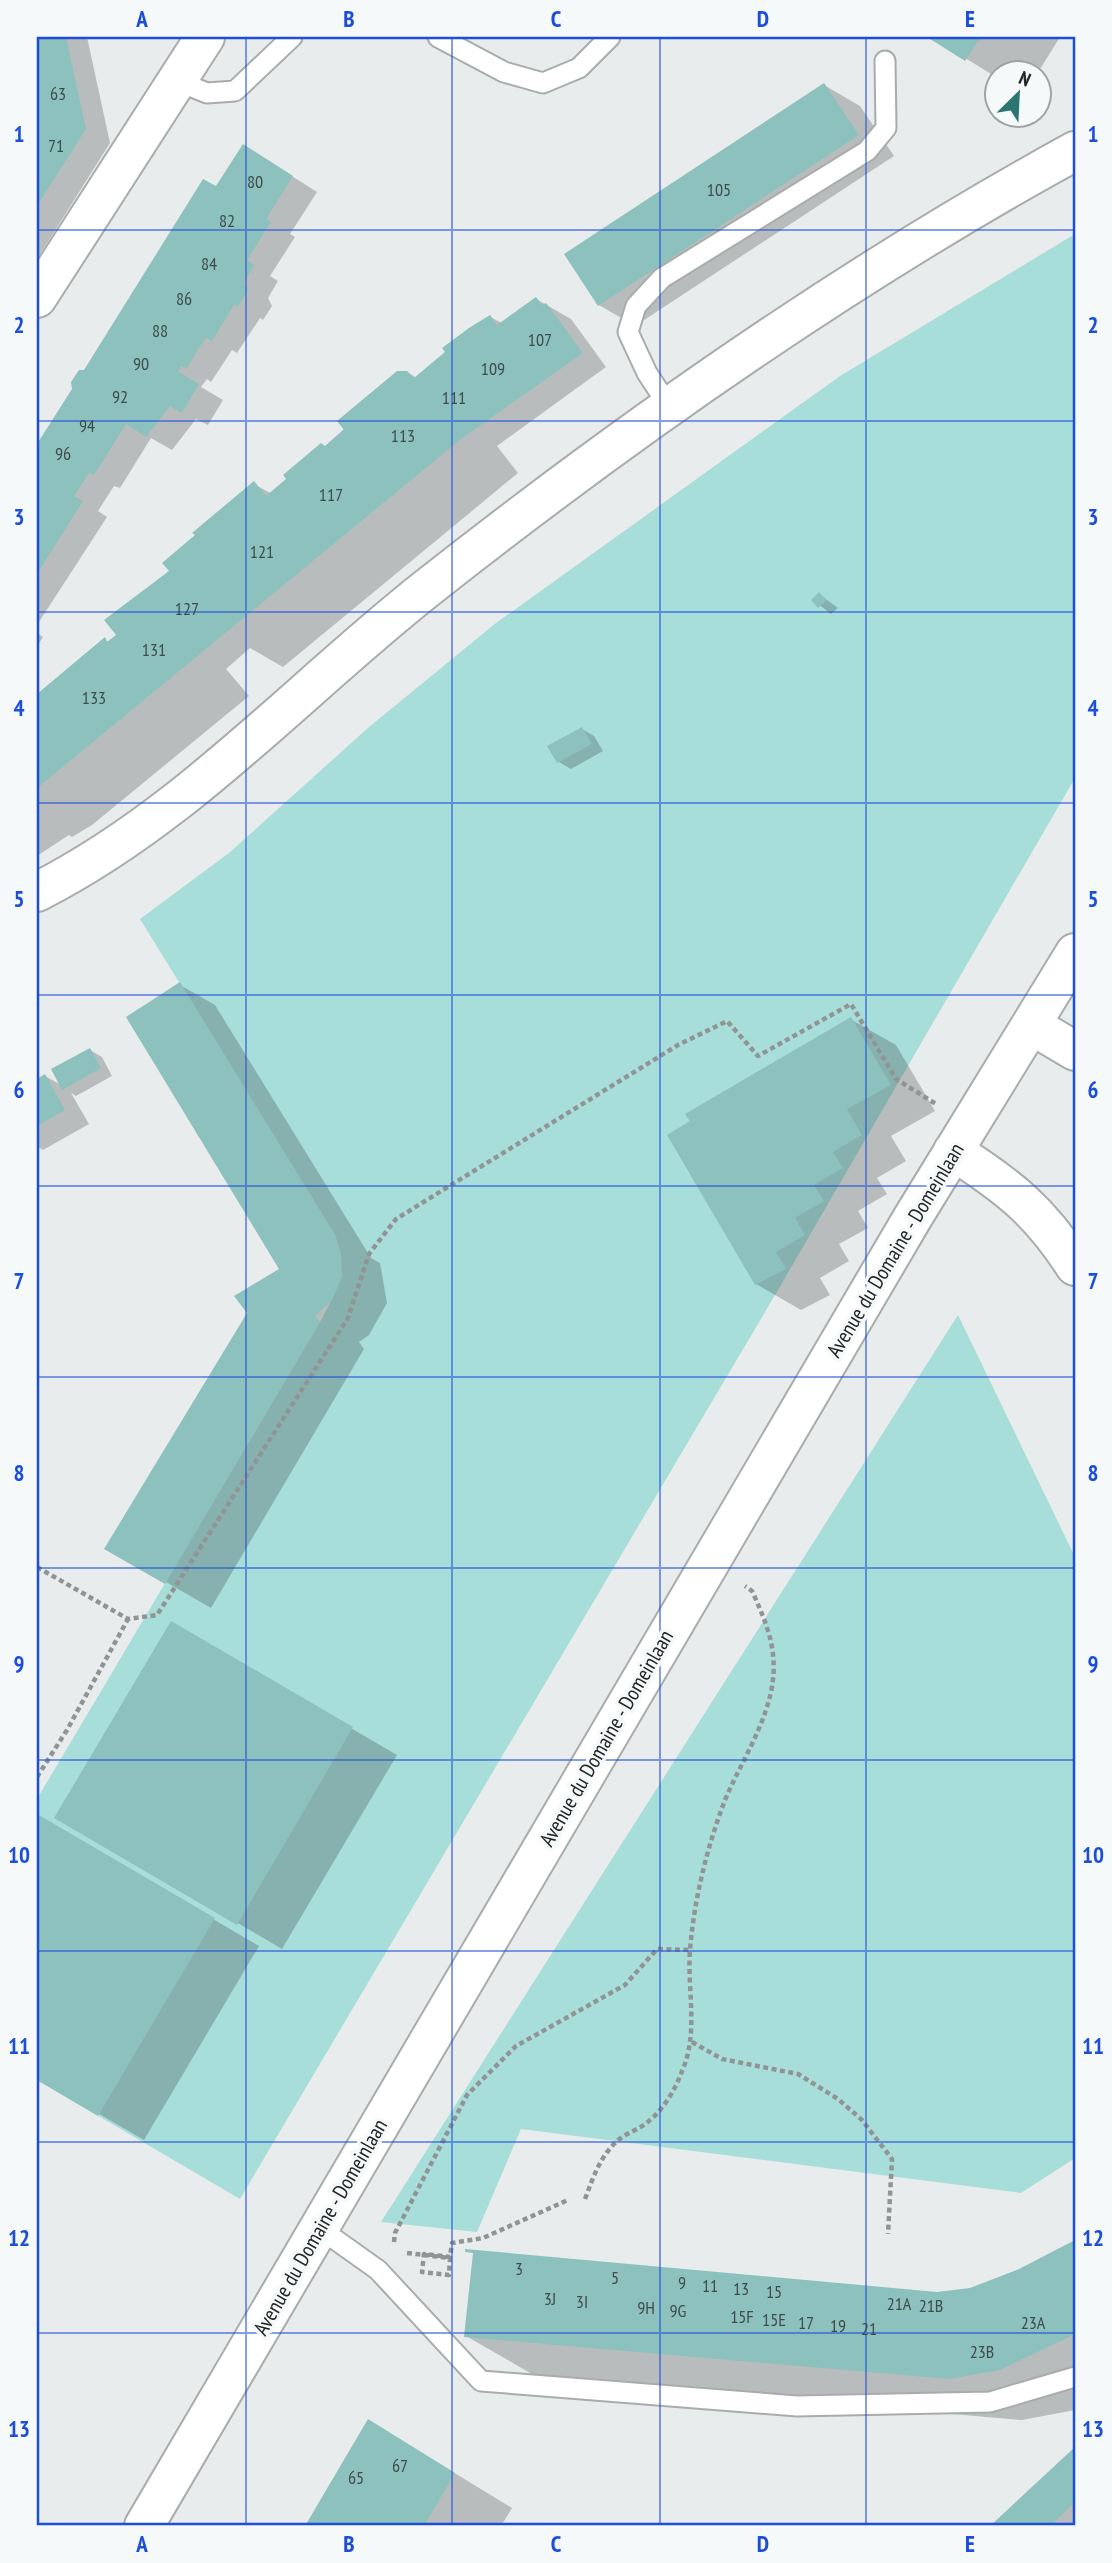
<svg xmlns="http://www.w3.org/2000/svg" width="1112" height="2563" font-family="'PT Sans Narrow',sans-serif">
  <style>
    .green { fill: #a8deda }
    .shadow { fill: #0003 }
    .building { fill: #8cc1bd }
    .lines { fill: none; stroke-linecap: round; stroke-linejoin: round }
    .lane-casing { stroke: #a8acab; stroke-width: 23 }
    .street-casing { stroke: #a8acab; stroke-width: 42 }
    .secondary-casing { stroke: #a8acab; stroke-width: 42 }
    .path { stroke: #919494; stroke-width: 4.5; stroke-dasharray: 5 3.5; stroke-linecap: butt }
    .lane { stroke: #fff; stroke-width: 19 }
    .street { stroke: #fff; stroke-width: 38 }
    .secondary { stroke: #fff; stroke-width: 38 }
    .grid { fill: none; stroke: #1d4ed8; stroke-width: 2; stroke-opacity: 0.55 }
    .labels { text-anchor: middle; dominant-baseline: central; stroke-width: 7; stroke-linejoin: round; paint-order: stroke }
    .number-label { font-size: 18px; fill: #3e4c4b }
    .street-label { font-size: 21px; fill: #242525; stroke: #f5f9f9 }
    .neatline { fill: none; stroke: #1d4ed8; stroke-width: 2.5 }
    .grid-label { font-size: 23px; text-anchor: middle; font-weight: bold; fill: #1d4ed8 }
  </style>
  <rect width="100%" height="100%" fill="#e8ecec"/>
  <path class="green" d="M 1075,234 L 1075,778 L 778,1290 L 240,2199 L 37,2080 L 37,1799 L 320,1322 C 338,1288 347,1274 335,1235 L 140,919 L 229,853 L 369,727 L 496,623 L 840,376 Z
    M 958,1315 L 1075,1557 L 1075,2158 L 1021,2193 L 521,2129 L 477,2232 L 381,2222 Z"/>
  <path class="shadow" d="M 37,37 L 87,37 L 110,143 L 37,259 Z
    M 931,37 L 1060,37 L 1037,74 L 996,74 L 996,77 Z
    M 824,85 L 860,106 L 894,156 L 635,326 L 599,305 Z
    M 268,161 L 317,192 L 290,234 L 295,237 L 270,276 L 278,281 L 268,298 L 272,306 L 263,320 L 260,318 L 237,353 L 232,350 L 211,382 L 207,379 L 201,387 L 223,400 L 208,425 L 196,419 L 172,450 L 151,438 L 120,488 L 114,486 L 98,511 L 107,517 L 37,625 L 37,448 L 85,371 L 217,189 Z
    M 536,299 L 571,319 L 606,367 L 497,446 L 518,473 L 283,667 L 250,648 L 226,669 L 249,696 L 92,825 L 72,837 L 69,835 L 37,856 L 37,704 L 40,702 L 37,696 L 105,640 L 110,642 L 119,635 L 171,571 L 254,484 L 272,494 L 407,372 L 417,378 L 490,317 L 502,323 Z
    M 819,594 L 838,608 L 831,614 L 813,600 Z
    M 37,633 L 43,637 L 37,647 Z
    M 582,729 L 594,736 L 603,751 L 571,769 L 559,762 Z
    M 180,985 L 215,1005 L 371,1258 L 380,1263 L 387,1303 L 369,1335 L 359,1342 L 364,1349 L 211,1608 L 107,1548 L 281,1270 Z
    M 850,1019 L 896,1045 L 935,1111 L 891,1136 L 906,1161 L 877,1178 L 887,1194 L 858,1211 L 868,1228 L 839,1244 L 849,1261 L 820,1278 L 830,1295 L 801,1310 L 756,1284 Z
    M 90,1050 L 102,1057 L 112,1076 L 76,1096 L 71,1093 L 89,1124 L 43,1150 L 37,1146 L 37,1081 L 45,1076 L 63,1086 Z
    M 171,1623 L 397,1755 L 282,1949 L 57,1817 Z
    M 37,1816 L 259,1946 L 144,2140 L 37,2078 Z
    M 1075,2242 L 1075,2410 L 1022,2420 L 539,2378 L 466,2336 L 971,2290 L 1020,2271 Z
    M 369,2421 L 512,2508 L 501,2526 L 307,2526 Z
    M 1075,2449 L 1075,2526 L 992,2526 Z"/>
  <path class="building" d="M 37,37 L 66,37 L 86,129 L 37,206 Z
    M 927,37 L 981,37 L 965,61 Z
    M 824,83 L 859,135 L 598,306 L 564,254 Z
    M 243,144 L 293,176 L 266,219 L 271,222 L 247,260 L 254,265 L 244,283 L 248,290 L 238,307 L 234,305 L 212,341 L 206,337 L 186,369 L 181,366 L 178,372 L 199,384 L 182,413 L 170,406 L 146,437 L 126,424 L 94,475 L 89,473 L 74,496 L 83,501 L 37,574 L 37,444 L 72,389 L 71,382 L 79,370 L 84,370 L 203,179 L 216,186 Z
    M 536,297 L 542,305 L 546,303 L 583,353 L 461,439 L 37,788 L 37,694 L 105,637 L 107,642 L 116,635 L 104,620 L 169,571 L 162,563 L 195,535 L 192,533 L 254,481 L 266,496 L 286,479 L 283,475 L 321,443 L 325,446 L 344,430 L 337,421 L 397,371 L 407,371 L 414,378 L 445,352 L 442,348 L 469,328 L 490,315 L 497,325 Z
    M 819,592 L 827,600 L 818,608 L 811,600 Z
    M 582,727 L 592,744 L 557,763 L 547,746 Z
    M 180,982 L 335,1235 L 341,1253 L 342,1277 L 332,1300 L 315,1316 L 320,1322 L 165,1584 L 104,1549 L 247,1313 L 234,1296 L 279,1269 L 126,1017 Z
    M 851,1017 L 891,1085 L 847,1109 L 862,1135 L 833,1152 L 843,1168 L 814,1185 L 824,1201 L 795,1218 L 805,1235 L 776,1252 L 786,1269 L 755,1285 L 667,1135 L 690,1121 L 685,1114 Z
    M 90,1048 L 101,1068 L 62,1090 L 51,1069 Z
    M 45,1074 L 65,1110 L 37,1126 L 37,1079 Z
    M 171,1621 L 353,1727 L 237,1925 L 54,1818 Z
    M 37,1814 L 215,1918 L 98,2116 L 37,2080 Z
    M 1075,2240 L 1075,2334 L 1000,2370 L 949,2379 L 464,2337 L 473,2253 L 465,2252 L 465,2249 L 937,2292 L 970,2288 L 1019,2269 Z
    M 368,2419 L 455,2473 L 424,2526 L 305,2526 Z
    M 1075,2447 L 1075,2502 L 1050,2526 L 990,2526 Z"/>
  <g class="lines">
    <defs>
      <path id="lane" d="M 438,37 L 504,72 L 543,83 L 579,68 L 610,37
        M 177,81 L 207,93 L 235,91 L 292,37
        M 670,408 L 647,373 L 628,332 L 636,306 L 662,278 L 867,151 L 886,128 L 885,61
        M 319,2228 L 378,2270 L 481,2381 L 797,2406 L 990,2402 L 1075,2377"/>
      <path id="street" d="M 37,298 L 205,37
        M 1031,1025 L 1075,1051
        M 953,1151 C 1008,1186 1040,1211 1075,1266
        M 144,2526 L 913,1217 L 1075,953"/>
      <path id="secondary" d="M 37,892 C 185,817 297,691 426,589 C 630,428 847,276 1075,151"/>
    </defs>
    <use href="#lane" class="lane-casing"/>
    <use href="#street" class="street-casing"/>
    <use href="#secondary" class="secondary-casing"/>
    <path class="path" d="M 37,1567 L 128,1619 L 157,1615 L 348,1318 L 369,1254 L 396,1219 L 678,1045 L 727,1021 L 758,1056 L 851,1004 L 896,1079 L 936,1104
      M 37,1777 L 67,1730 L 128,1619
      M 692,2042 L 722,2059 L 798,2074 L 838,2099 L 862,2120 L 892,2159 L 888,2234
      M 585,2199 C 593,2178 599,2159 615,2143 C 624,2133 640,2130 650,2120 C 664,2109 676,2088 682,2071 C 699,2033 687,1991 690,1950 C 694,1900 707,1847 725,1800 C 741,1762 764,1729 772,1687 C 778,1650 767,1624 752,1591 L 745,1586
      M 394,2242 L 395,2233 L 467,2095 L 516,2046 L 625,1985 L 657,1949 L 690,1950
      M 407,2253 L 450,2258 L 449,2275 L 422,2272 L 424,2254 L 450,2257 L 452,2243 L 483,2238 L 568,2200"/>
    <use href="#lane" class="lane"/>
    <use href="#street" class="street"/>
    <use href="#secondary" class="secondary"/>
  </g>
  <path class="grid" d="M 246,37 L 246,2526M 452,37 L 452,2526M 660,37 L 660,2526M 866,37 L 866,2526M 37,230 L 1075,230M 37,421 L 1075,421M 37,612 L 1075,612M 37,803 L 1075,803M 37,995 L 1075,995M 37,1186 L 1075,1186M 37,1377 L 1075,1377M 37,1568 L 1075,1568M 37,1760 L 1075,1760M 37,1951 L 1075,1951M 37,2142 L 1075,2142M 37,2333 L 1075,2333"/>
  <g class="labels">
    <g class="number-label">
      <text x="58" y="93">63</text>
      <text x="56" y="145">71</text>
      <text x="255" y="181">80</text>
      <text x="719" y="189">105</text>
      <text x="227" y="220">82</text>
      <text x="209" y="263">84</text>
      <text x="184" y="298">86</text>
      <text x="160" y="330">88</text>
      <text x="540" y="339">107</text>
      <text x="141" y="363">90</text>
      <text x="493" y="368">109</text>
      <text x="120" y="396">92</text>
      <text x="454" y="397">111</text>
      <text x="87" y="425">94</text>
      <text x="403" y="435">113</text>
      <text x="63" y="453">96</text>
      <text x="331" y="494">117</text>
      <text x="262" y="551">121</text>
      <text x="187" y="608">127</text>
      <text x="154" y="649">131</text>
      <text x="94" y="697">133</text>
      <text x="519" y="2268">3</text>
      <text x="615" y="2277">5</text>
      <text x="682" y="2282">9</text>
      <text x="710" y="2285">11</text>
      <text x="741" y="2288">13</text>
      <text x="774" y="2291">15</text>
      <text x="550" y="2298">3J</text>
      <text x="582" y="2301">3I</text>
      <text x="899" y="2303">21A</text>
      <text x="931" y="2305">21B</text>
      <text x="646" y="2307">9H</text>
      <text x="678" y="2310">9G</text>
      <text x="742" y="2316">15F</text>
      <text x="774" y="2319">15E</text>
      <text x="806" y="2322">17</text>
      <text x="1033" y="2322">23A</text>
      <text x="838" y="2325">19</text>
      <text x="869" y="2328">21</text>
      <text x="982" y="2351">23B</text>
      <text x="400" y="2465">67</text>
      <text x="356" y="2477">65</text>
    </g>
    <g class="street-label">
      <text transform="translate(895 1250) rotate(-59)">Avenue du Domaine - Domeinlaan</text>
      <text transform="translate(606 1738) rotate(-60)">Avenue du Domaine - Domeinlaan</text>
      <text transform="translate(320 2227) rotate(-60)">Avenue du Domaine - Domeinlaan</text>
    </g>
  </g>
  <rect width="1112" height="2563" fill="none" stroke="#f5f9f9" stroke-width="77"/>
  <g transform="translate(1018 94) rotate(24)"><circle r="33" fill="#f5f9f9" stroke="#a1a4a4" stroke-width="2"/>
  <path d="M0-5L12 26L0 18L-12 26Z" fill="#2c7672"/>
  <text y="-10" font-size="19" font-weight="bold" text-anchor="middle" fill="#242525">N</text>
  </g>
  <rect x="38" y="38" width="1036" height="2486" class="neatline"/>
  <g class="grid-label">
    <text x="142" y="27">A</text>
    <text x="349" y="27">B</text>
    <text x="556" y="27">C</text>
    <text x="763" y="27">D</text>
    <text x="970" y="27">E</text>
    <text x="19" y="142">1</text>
    <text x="1093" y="142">1</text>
    <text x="19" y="333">2</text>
    <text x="1093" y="333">2</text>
    <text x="19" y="525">3</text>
    <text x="1093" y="525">3</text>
    <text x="19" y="716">4</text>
    <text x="1093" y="716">4</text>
    <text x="19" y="907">5</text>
    <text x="1093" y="907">5</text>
    <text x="19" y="1098">6</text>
    <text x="1093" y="1098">6</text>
    <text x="19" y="1289">7</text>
    <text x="1093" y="1289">7</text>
    <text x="19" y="1481">8</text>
    <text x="1093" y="1481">8</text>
    <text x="19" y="1672">9</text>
    <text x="1093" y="1672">9</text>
    <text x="19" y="1863">10</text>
    <text x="1093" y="1863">10</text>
    <text x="19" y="2054">11</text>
    <text x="1093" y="2054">11</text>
    <text x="19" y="2246">12</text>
    <text x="1093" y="2246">12</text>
    <text x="19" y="2437">13</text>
    <text x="1093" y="2437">13</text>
    <text x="142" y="2552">A</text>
    <text x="349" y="2552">B</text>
    <text x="556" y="2552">C</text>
    <text x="763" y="2552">D</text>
    <text x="970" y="2552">E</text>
  </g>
</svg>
